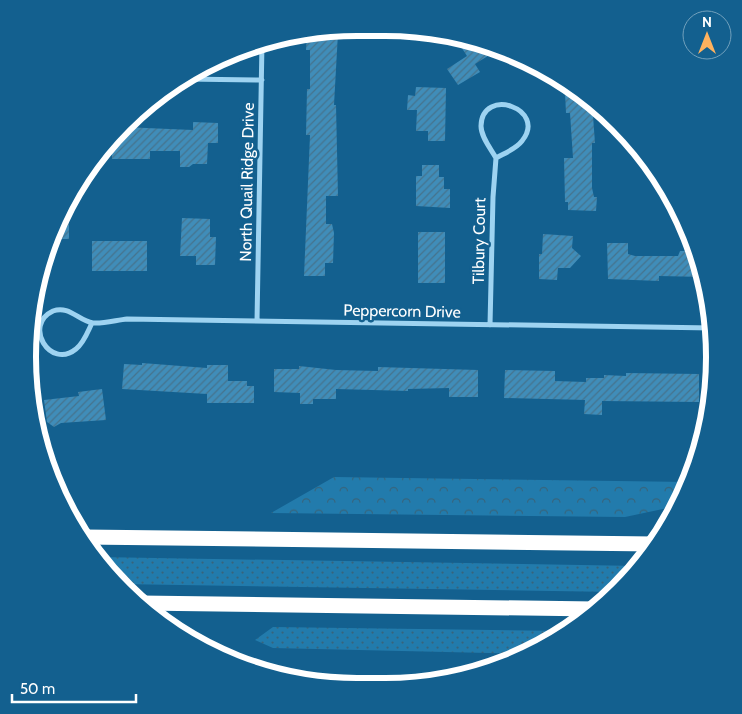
<svg xmlns="http://www.w3.org/2000/svg" width="742" height="714" font-family="Cabin,sans-serif">
  <style>
    .grass { fill: url(#grass-dots) }
    .forest { fill: url(#forest-crowns) }
    .building { fill: url(#building-hatch) }
    .lines { fill: none; stroke-linecap: round; stroke-linejoin: round }
    .minor { stroke: #9ed3f1; stroke-width: 5 }
    .motorway { stroke: #fff; stroke-width: 15 }
    .labels { text-anchor: middle; dominant-baseline: central; stroke-width: 5; stroke-linejoin: round; paint-order: stroke }
    .street-label { font-size: 16px; fill: #fff; stroke: #13608f }
    .rim { fill: none; stroke: #fff; stroke-width: 6 }
  </style>
  <defs>
    <pattern id="grass-dots" width="8" height="8" patternUnits="userSpaceOnUse" patternTransform="scale(1.25)"><rect width="8" height="8" fill="#227bac"/><path d="M2 2h.1M6 6h.1" fill="none" stroke="#37647c" stroke-width="1.8" stroke-linecap="round"/></pattern>
    <pattern id="forest-crowns" width="20" height="18" patternUnits="userSpaceOnUse" patternTransform="scale(1.25)"><rect width="20" height="18" fill="#227bac"/><path d="M2 6a3 3 0 1 1 6 0M12 15a3 3 0 1 1 6 0" fill="none" stroke="#37647c"/></pattern>
    <pattern id="building-hatch" width="6" height="6" patternUnits="userSpaceOnUse" patternTransform="scale(1.25)"><rect width="6" height="6" fill="#408db9"/><path d="M-1 1l2-2M0 6l6-6M5 7l2-2" fill="none" stroke="#45738d"/></pattern>
  </defs>
  <rect width="100%" height="100%" fill="#13608f"/>
  <path class="grass" d="M 98,557 L 639,566 L 614,592 L 120,584 L 109,574 Z
    M 273,627 L 565,631 L 528,654 L 273,648 L 255,640 Z"/>
  <path class="forest" d="M 334,477 L 688,482 L 677,506 L 625,517 L 271,513 Z"/>
  <path class="building" d="M 338,33 L 334,105 L 336,105 L 338,196 L 326,196 L 326,224 L 332,224 L 334,233 L 333,263 L 325,263 L 325,276 L 304,276 L 310,135 L 306,135 L 307,89 L 310,89 L 310,50 L 306,50 L 307,34 Z
    M 454,36 L 499,49 L 475,64 L 480,72 L 458,85 L 447,69 L 467,56 Z
    M 416,87 L 446,88 L 445,141 L 428,141 L 428,131 L 416,131 L 417,110 L 407,110 L 408,95 L 415,96 Z
    M 578,92 L 592,102 L 595,143 L 592,143 L 592,188 L 594,197 L 597,197 L 596,211 L 568,210 L 568,202 L 565,202 L 564,158 L 573,158 L 570,113 L 566,113 L 565,93 Z
    M 193,122 L 218,123 L 218,143 L 208,143 L 207,164 L 193,164 L 189,167 L 180,167 L 180,151 L 150,151 L 150,159 L 112,159 L 112,151 L 101,151 L 123,127 L 193,130 Z
    M 422,165 L 439,165 L 439,177 L 444,177 L 444,189 L 450,189 L 450,208 L 416,206 L 416,176 L 422,176 Z
    M 69,198 L 69,239 L 51,239 L 56,227 Z
    M 182,218 L 210,219 L 210,237 L 216,237 L 215,265 L 196,265 L 196,256 L 180,256 Z
    M 418,232 L 445,232 L 445,283 L 418,283 Z
    M 543,234 L 573,236 L 572,248 L 581,256 L 570,268 L 558,268 L 557,280 L 539,279 L 539,254 L 542,254 Z
    M 92,241 L 147,241 L 147,271 L 92,271 Z
    M 607,243 L 628,243 L 628,254 L 635,256 L 678,256 L 680,251 L 696,251 L 704,277 L 659,276 L 659,281 L 608,279 Z
    M 142,363 L 207,368 L 207,365 L 228,365 L 228,381 L 247,381 L 247,386 L 254,386 L 254,403 L 207,403 L 207,394 L 122,389 L 124,364 L 142,365 Z
    M 299,366 L 336,370 L 378,371 L 378,367 L 478,370 L 478,397 L 449,397 L 449,388 L 408,389 L 408,391 L 336,389 L 336,399 L 313,399 L 313,404 L 300,404 L 300,393 L 274,392 L 274,369 L 299,369 Z
    M 505,370 L 555,371 L 555,381 L 586,382 L 586,378 L 604,378 L 604,375 L 626,376 L 626,373 L 699,374 L 699,402 L 602,401 L 602,415 L 584,414 L 585,400 L 504,398 Z
    M 102,389 L 106,420 L 61,423 L 54,427 L 47,422 L 44,400 L 79,396 L 78,392 Z"/>
  <g class="lines">
    <path class="minor" d="M 185,79 L 262,80
      M 257,321 L 262,43
      M 92,323 C 88,331 84,343 76,349 C 50,370 23,325 53,311 C 69,305 79,321 93,323 C 103,324 117,320 127,319 L 713,328
      M 490,325 L 493,197 L 496,158 C 505,153 516,149 522,141 C 548,109 482,86 481,126 C 481,137 491,149 496,158"/>
    <path class="motorway" d="M 84,537 L 654,544
      M 140,603 L 595,609"/>
  </g>
  <g class="labels">
    <g class="street-label">
      <text transform="translate(247 182) rotate(-89)">North Quail Ridge Drive</text>
      <text transform="translate(479 241) rotate(-89)">Tilbury Court</text>
      <text transform="translate(402 311) rotate(1)">Peppercorn Drive</text>
    </g>
  </g>
  <path d="M0 0H742V714H0ZM357 36H385A321 321 0 0 1 706 357V357A321 321 0 0 1 385 678H357A321 321 0 0 1 36 357V357A321 321 0 0 1 357 36Z" fill="#13608f" fill-rule="evenodd"/>
  <path class="rim" d="M357 36H385A321 321 0 0 1 706 357V357A321 321 0 0 1 385 678H357A321 321 0 0 1 36 357V357A321 321 0 0 1 357 36Z"/>
  <g transform="translate(707 35)"><circle r="24" fill="#13608f" stroke="#71a0bc"/>
  <path d="M0-4L9 19L0 12L-9 19Z" fill="#ffb25e"/>
  <text y="-8" font-size="14" font-weight="bold" text-anchor="middle" fill="#ffffff">N</text>
  </g>
  <path d="M12 694v8h124v-8" fill="none" stroke="#ffffff" stroke-width="2.5"/>
  <text x="20" y="694" font-size="15" fill="#ffffff" stroke="#13608f" stroke-width="4" paint-order="stroke">50 m</text>
</svg>
